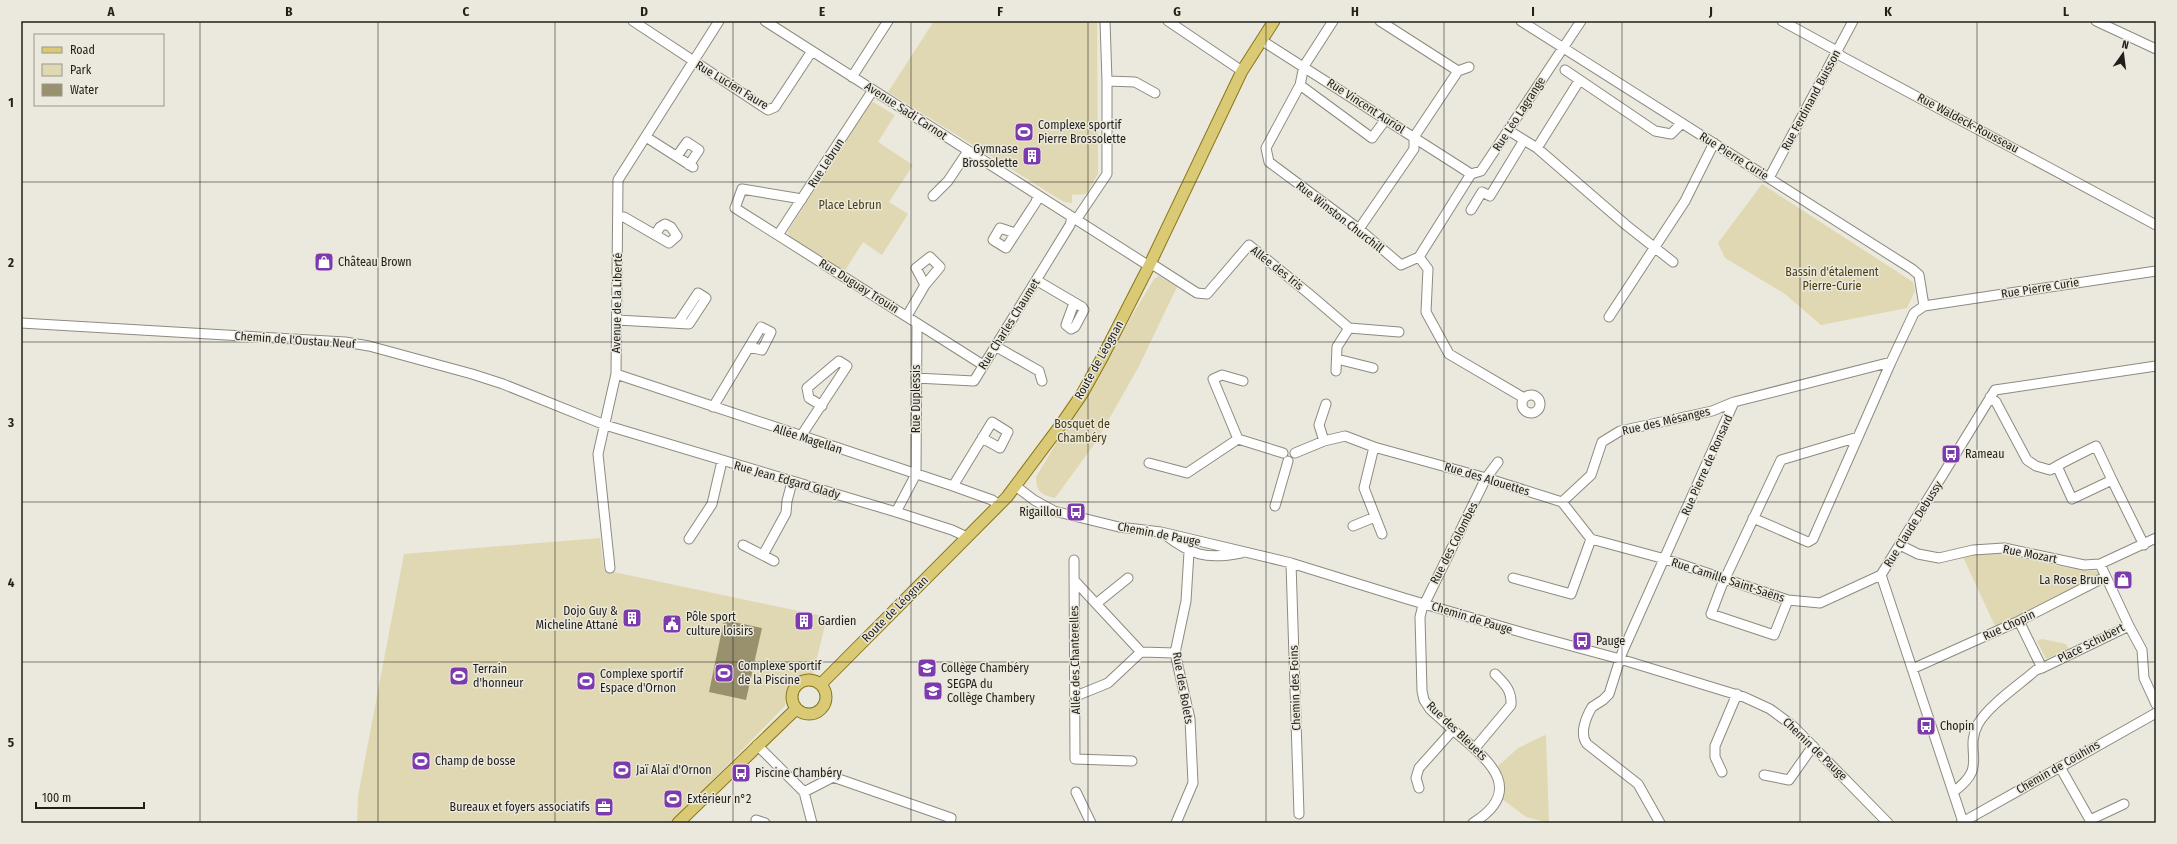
<svg xmlns="http://www.w3.org/2000/svg" width="2177" height="844" font-family="'Fira Sans Condensed',sans-serif">
  <style>
    .green { fill: #e0d8b3 }
    .water { fill: #99916e }
    .lines { fill: none; stroke-linecap: round; stroke-linejoin: round }
    .minor-casing { stroke: #8d8b80; stroke-width: 11 }
    .major-casing { stroke: #89771a; stroke-width: 13 }
    .minor { stroke: #fff; stroke-width: 9 }
    .major { stroke: #daca76; stroke-width: 11 }
    .grid { fill: none; stroke: #201f1b; stroke-width: 1; stroke-opacity: 0.55 }
    .labels { text-anchor: middle; dominant-baseline: central; stroke-width: 3; stroke-linejoin: round; paint-order: stroke }
    .street-label { font-size: 12px; fill: #201f1b; stroke: #ebe8dd }
    .poi-label { font-size: 12px; fill: #201f1b; stroke: #ebe8dd; text-anchor: start }
    .park-label { font-size: 12px; fill: #483f11; stroke: #ebe8dd }
    .neatline { fill: none; stroke: #201f1b; stroke-width: 1.5 }
    .grid-label { font-size: 13px; text-anchor: middle; font-weight: bold; fill: #201f1b }
  </style>
  <rect width="100%" height="100%" fill="#ebe8dd"/>
  <path class="green" d="M 934,21 L 1097,21 L 1098,174 L 1086,194 L 1072,195 L 1072,203 L 1064,202 L 888,92 Z
    M 873,102 L 895,115 L 878,142 L 913,165 L 889,202 L 908,214 L 882,255 L 863,242 L 844,272 L 789,238 L 788,231 L 869,105 Z
    M 1762,184 L 1913,282 L 1915,291 L 1907,308 L 1821,325 L 1785,294 L 1725,258 L 1718,243 Z
    M 1159,276 L 1177,287 L 1138,368 L 1096,442 L 1055,498 C 1042,495 1036,492 1036,477 L 1154,279 Z
    M 600,538 L 604,570 L 827,617 L 813,674 C 790,676 788,685 785,706 L 671,823 L 357,823 L 358,796 L 404,554 Z
    M 1985,553 C 2023,554 2058,570 2097,571 L 2101,578 L 1995,626 L 1963,557 Z
    M 2042,639 L 2066,644 L 2069,649 L 2046,659 L 2037,641 Z
    M 1545,735 L 1546,736 L 1549,823 L 1526,817 L 1502,799 L 1503,779 L 1498,766 L 1518,748 Z"/>
  <path class="water" d="M 724,620 L 762,628 L 746,700 L 709,692 Z"/>
  <g class="lines">
    <defs>
      <path id="minor" d="M 633,21 L 768,110 L 775,107 L 812,51
        M 765,21 L 1149,266 L 1155,266 L 1197,293 L 1207,294 L 1249,245 L 1308,293 L 1349,328 L 1399,332
        M 1168,21 L 1242,71
        M 1333,21 L 1304,66 L 1300,85 L 1266,148 L 1269,162 L 1359,229 L 1401,265 L 1419,257 L 1471,174
        M 1521,21 L 1912,269 L 1919,275 L 1924,306
        M 1782,21 L 1837,51 L 1841,56 L 2156,225
        M 2096,21 L 2156,49
        M 1261,40 L 1471,174
        M 1565,70 L 1655,131 L 1671,134 L 1682,123
        M 1458,71 L 1469,67
        M 852,77 L 888,21
        M 1107,81 L 1135,82 L 1155,93
        M 1300,85 L 1372,138 L 1386,119
        M 1508,130 L 1537,148 L 1626,225 L 1673,262
        M 646,137 L 693,167
        M 1537,148 L 1579,81
        M 677,156 L 687,142 L 699,150 L 689,165
        M 1471,174 L 1481,171 L 1581,21
        M 1769,178 L 1853,21
        M 933,196 L 948,181 L 968,151
        M 802,199 L 742,189 L 735,208 L 983,365
        M 1471,210 L 1482,192 L 1490,196 L 1524,140
        M 618,217 L 624,217 L 669,243 L 677,236 L 671,227 L 665,224 L 660,227 L 655,235
        M 1076,220 L 1107,174 L 1107,81 L 1105,21
        M 1359,229 L 1414,149 L 1414,137 L 1458,71 L 1380,21
        M 1015,233 L 1000,228 L 993,240 L 1006,248 L 1036,202 L 1038,195
        M 778,235 L 873,90
        M 1419,257 L 1428,269 L 1426,312 L 1449,354 L 1524,398
        M 1036,280 L 1082,307 L 1084,310 L 1075,327 L 1071,329 L 1066,325 L 1074,303
        M 907,316 L 925,285 L 916,268 L 930,257 L 940,267 L 925,285
        M 1609,317 L 1685,201 L 1714,143
        M 617,320 L 689,324 L 706,298 L 698,293 L 678,323
        M 21,323 L 345,342 L 369,346 L 472,374 L 503,384 L 605,425 L 896,512 L 952,530 L 967,537
        M 995,346 L 1039,371 L 1042,381
        M 1337,359 L 1373,368
        M 1336,371 L 1337,347 L 1349,328
        M 616,374 L 953,486 L 992,500 L 999,505
        M 916,378 L 974,381 L 1070,225 L 1072,217
        M1522 404a9 9 0 1 1 18 0a9 9 0 1 1-18 0Z
        M 1990,397 L 1996,402 L 2027,460 L 2036,466 L 2050,470 C 2065,461 2080,454 2096,446 L 2112,480 L 2072,499 L 2057,466
        M 713,407 L 761,327 L 771,332 L 762,350 L 749,347
        M 801,436 L 847,366 L 839,361 L 807,388 L 809,398 L 822,406
        M 1238,439 L 1213,379 L 1222,375 L 1243,381
        M 1238,439 L 1283,453
        M 1324,441 L 1319,425 L 1326,404
        M 1374,447 L 1364,488 L 1382,534
        M 1295,453 L 1324,441 L 1345,436 L 1374,447 L 1486,478 L 1562,502 L 1591,539 L 1665,559 L 1788,600 L 1820,603 L 1881,575
        M 1149,463 L 1187,473 L 1238,439
        M 2112,480 L 2144,545
        M 953,486 L 992,422 L 1008,432 L 1000,448 L 982,438
        M 1017,487 L 1034,500 L 1054,511 L 1070,515 L 1119,527 L 1161,532 L 1291,563 L 1407,599 L 1524,633 L 1620,659 L 1744,697 L 1770,709 L 1793,726 L 1888,823
        M 1562,502 L 1591,475 L 1602,442 L 1620,431 L 1712,411 L 1734,402
        M 1275,506 L 1288,461
        M 896,512 L 916,474 L 917,324
        M 1753,518 L 1808,542 L 1813,539 L 1858,437
        M 1353,526 L 1375,517
        M 1164,534 C 1191,555 1206,560 1241,553
        M 689,539 L 712,504 L 722,461
        M 743,545 L 774,561
        M 1900,545 L 1918,554 L 1939,558 L 1973,550 L 2004,548 L 2084,565 L 2100,564 L 2156,538
        M 763,555 L 786,513 L 787,501 L 792,482
        M 1074,560 L 1075,759 L 1132,761
        M 1291,563 L 1299,814
        M 610,568 L 598,454 L 616,374 L 618,180 L 719,21
        M 1513,578 L 1571,594 L 1591,539
        M 1074,580 L 1141,652
        M 1788,600 L 1774,635 L 1711,614 L 1722,585 L 1781,460 L 1858,437 L 1891,362
        M 1097,603 L 1128,578
        M 2019,621 L 2042,668 L 2129,626 L 2100,564
        M 2129,626 L 2142,650 L 2144,678 L 2156,704
        M 1912,669 L 2019,621 L 2105,577
        M 1076,696 L 1108,683 L 1141,652 L 1175,653
        M 757,745 L 804,792 L 833,777 L 951,818 L 950,823
        M 1475,748 L 1511,705 C 1512,690 1504,683 1495,674
        M 2060,767 L 2090,820 L 2124,804
        M 1722,772 L 1715,757 L 1715,746 L 1737,694
        M 1764,775 L 1789,780 L 1813,746
        M 1419,788 L 1416,778 L 1419,768 L 1453,730
        M 804,792 L 812,823
        M 1076,792 L 1091,823
        M 1953,792 C 1990,766 1963,753 1978,724 C 1989,705 2019,685 2036,670 L 2042,668
        M 756,820 L 765,823
        M 1963,822 L 1881,575 L 1995,390 L 2156,366
        M 1176,823 L 1193,783 L 1190,719 L 1175,653 L 1186,601 L 1189,552
        M 1473,823 C 1529,788 1484,757 1453,730 C 1445,723 1438,716 1430,709 L 1424,700 L 1422,691 L 1420,617 L 1422,609 L 1486,478 L 1498,462
        M 1660,823 L 1638,784 L 1587,744 C 1579,734 1586,717 1592,707 L 1603,700 L 1609,694 L 1622,653 L 1734,402 L 1891,362 L 1914,313 L 1924,306 L 2156,271
        M 1961,823 L 2156,713"/>
      <path id="major" d="M792 697a17 17 0 1 1 34 0a17 17 0 1 1-34 0Z
        M 821,684 L 1007,497 L 1060,426 L 1082,394 L 1102,358 L 1149,266 L 1242,71 L 1274,21
        M 678,823 L 796,709"/>
    </defs>
    <use href="#minor" class="minor-casing"/>
    <use href="#major" class="major-casing"/>
    <use href="#minor" class="minor"/>
    <use href="#major" class="major"/>
  </g>
  <path class="grid" d="M 200,21 L 200,823M 378,21 L 378,823M 555,21 L 555,823M 733,21 L 733,823M 911,21 L 911,823M 1088,21 L 1088,823M 1266,21 L 1266,823M 1444,21 L 1444,823M 1622,21 L 1622,823M 1800,21 L 1800,823M 1977,21 L 1977,823M 21,182 L 2156,182M 21,342 L 2156,342M 21,502 L 2156,502M 21,662 L 2156,662"/>
  <defs>
    <symbol id="stadium-square" viewBox="-11 -11 22 22"><rect x="-9" y="-9" width="18" height="18" rx="4" fill="#7c3aae" stroke="#ebe8dd"/><path d="M0-5a6.5 5 0 1 0 0 10a6.5 5 0 1 0 0-10ZM-3.5-1.8h7v3.6h-7Z" fill="#fff"/></symbol>
    <symbol id="building-square" viewBox="-11 -11 22 22"><rect x="-9" y="-9" width="18" height="18" rx="4" fill="#7c3aae" stroke="#ebe8dd"/><path d="M-4-6H4V6H1V3H-1V6H-4ZM-2.5-4.3h1.7v1.8h-1.7ZM.8-4.3h1.7v1.8H.8ZM-2.5-1h1.7V.8h-1.7ZM.8-1h1.7V.8H.8Z" fill="#fff"/></symbol>
    <symbol id="shop-square" viewBox="-11 -11 22 22"><rect x="-9" y="-9" width="18" height="18" rx="4" fill="#7c3aae" stroke="#ebe8dd"/><path d="M-5-2.5h2.3a2.7 3.5 0 0 1 5.4 0H5L5.5 6h-11ZM-1.5-2.5h3a1.5 2.3 0 0 0-3 0Z" fill="#fff"/></symbol>
    <symbol id="bus-square" viewBox="-11 -11 22 22"><rect x="-9" y="-9" width="18" height="18" rx="4" fill="#7c3aae" stroke="#ebe8dd"/><path d="M-5-6H5V4H4V6H2V4H-2V6H-4V4H-5ZM-3.5-4V0h7V-4ZM-3.5 1.2v1.5H-2V1.2ZM2 1.2v1.5H3.5V1.2Z" fill="#fff"/></symbol>
    <symbol id="civic-square" viewBox="-11 -11 22 22"><rect x="-9" y="-9" width="18" height="18" rx="4" fill="#7c3aae" stroke="#ebe8dd"/><path d="M-.6-6.5H3V-4.5H.6V-3L4-1V1h2V6H-6V1h2V-1L-.6-3ZM-1.2 2.5V6h2.4V2.5Z" fill="#fff"/></symbol>
    <symbol id="school-square" viewBox="-11 -11 22 22"><rect x="-9" y="-9" width="18" height="18" rx="4" fill="#7c3aae" stroke="#ebe8dd"/><path d="M0-5L7-2L0 1L-7-2ZM-4 1L0 2.5L4 1V4Q0 6-4 4Z" fill="#fff"/></symbol>
    <symbol id="office-square" viewBox="-11 -11 22 22"><rect x="-9" y="-9" width="18" height="18" rx="4" fill="#7c3aae" stroke="#ebe8dd"/><path d="M-6-3h4V-5.5h4V-3h4V5H-6ZM-1-4.5V-3h2v-1.5ZM-6 0V1H6V0Z" fill="#fff"/></symbol>
  </defs>
  <g fill-rule="evenodd">
    <use href="#stadium-square" x="1013" y="121" width="22" height="22"/>
    <use href="#building-square" x="1021" y="145" width="22" height="22"/>
    <use href="#shop-square" x="313" y="251" width="22" height="22"/>
    <use href="#bus-square" x="1940" y="443" width="22" height="22"/>
    <use href="#bus-square" x="1065" y="501" width="22" height="22"/>
    <use href="#shop-square" x="2112" y="569" width="22" height="22"/>
    <use href="#building-square" x="621" y="607" width="22" height="22"/>
    <use href="#building-square" x="793" y="610" width="22" height="22"/>
    <use href="#civic-square" x="661" y="613" width="22" height="22"/>
    <use href="#bus-square" x="1571" y="630" width="22" height="22"/>
    <use href="#school-square" x="916" y="657" width="22" height="22"/>
    <use href="#stadium-square" x="713" y="662" width="22" height="22"/>
    <use href="#stadium-square" x="448" y="665" width="22" height="22"/>
    <use href="#stadium-square" x="575" y="670" width="22" height="22"/>
    <use href="#school-square" x="922" y="680" width="22" height="22"/>
    <use href="#bus-square" x="1915" y="715" width="22" height="22"/>
    <use href="#stadium-square" x="410" y="750" width="22" height="22"/>
    <use href="#stadium-square" x="611" y="759" width="22" height="22"/>
    <use href="#bus-square" x="730" y="762" width="22" height="22"/>
    <use href="#stadium-square" x="662" y="788" width="22" height="22"/>
    <use href="#office-square" x="593" y="796" width="22" height="22"/>
  </g>
  <g class="labels">
    <g class="street-label">
      <text transform="translate(732 85) rotate(31)">Rue Lucien Faure</text>
      <text transform="translate(1811 100) rotate(-62)">Rue Ferdinand Buisson</text>
      <text transform="translate(1366 106) rotate(33)">Rue Vincent Auriol</text>
      <text transform="translate(906 111) rotate(33)">Avenue Sadi Carnot</text>
      <text transform="translate(1519 114) rotate(-57)">Rue Léo Lagrange</text>
      <text transform="translate(1968 123) rotate(28)">Rue Waldeck-Rousseau</text>
      <text transform="translate(1734 156) rotate(32)">Rue Pierre Curie</text>
      <text transform="translate(826 163) rotate(-57)">Rue Lebrun</text>
      <text transform="translate(1340 217) rotate(38)">Rue Winston Churchill</text>
      <text transform="translate(1277 268) rotate(38)">Allée des Iris</text>
      <text transform="translate(859 286) rotate(32)">Rue Duguay Trouin</text>
      <text transform="translate(2040 288) rotate(-9)">Rue Pierre Curie</text>
      <text transform="translate(617 303) rotate(-89)">Avenue de la Liberté</text>
      <text transform="translate(1009 324) rotate(-58)">Rue Charles Chaumet</text>
      <text transform="translate(295 340) rotate(4)">Chemin de l'Oustau Neuf</text>
      <text transform="translate(1099 360) rotate(-61)">Route de Léognan</text>
      <text transform="translate(916 399) rotate(-90)">Rue Duplessis</text>
      <text transform="translate(1666 421) rotate(-13)">Rue des Mésanges</text>
      <text transform="translate(808 439) rotate(18)">Allée Magellan</text>
      <text transform="translate(1707 465) rotate(-66)">Rue Pierre de Ronsard</text>
      <text transform="translate(1487 479) rotate(17)">Rue des Alouettes</text>
      <text transform="translate(787 480) rotate(16)">Rue Jean Edgard Glady</text>
      <text transform="translate(1913 524) rotate(-58)">Rue Claude Debussy</text>
      <text transform="translate(1159 534) rotate(11)">Chemin de Pauge</text>
      <text transform="translate(1454 543) rotate(-63)">Rue des Colombes</text>
      <text transform="translate(2030 554) rotate(11)">Rue Mozart</text>
      <text transform="translate(1728 580) rotate(18)">Rue Camille Saint-Saëns</text>
      <text transform="translate(895 609) rotate(-45)">Route de Léognan</text>
      <text transform="translate(1472 618) rotate(17)">Chemin de Pauge</text>
      <text transform="translate(2009 625) rotate(-25)">Rue Chopin</text>
      <text transform="translate(2091 643) rotate(-27)">Place Schubert</text>
      <text transform="translate(1075 660) rotate(-91)">Allée des Chanterelles</text>
      <text transform="translate(1183 688) rotate(80)">Rue des Bolets</text>
      <text transform="translate(1295 688) rotate(-92)">Chemin des Foins</text>
      <text transform="translate(1457 731) rotate(44)">Rue des Bleuets</text>
      <text transform="translate(1815 749) rotate(44)">Chemin de Pauge</text>
      <text transform="translate(2058 767) rotate(-30)">Chemin de Couhins</text>
    </g>
    <g class="poi-label">
      <text x="1038" y="125">Complexe sportif<tspan x="1038" dy="14">Pierre Brossolette</tspan></text>
      <text x="1018" y="149" text-anchor="end">Gymnase<tspan x="1018" dy="14">Brossolette</tspan></text>
      <text x="338" y="262">Château Brown</text>
      <text x="1965" y="454">Rameau</text>
      <text x="1062" y="512" text-anchor="end">Rigaillou</text>
      <text x="2109" y="580" text-anchor="end">La Rose Brune</text>
      <text x="618" y="611" text-anchor="end">Dojo Guy &amp;<tspan x="618" dy="14">Micheline Attané</tspan></text>
      <text x="686" y="617">Pôle sport<tspan x="686" dy="14">culture loisirs</tspan></text>
      <text x="818" y="621">Gardien</text>
      <text x="1596" y="641">Pauge</text>
      <text x="738" y="666">Complexe sportif<tspan x="738" dy="14">de la Piscine</tspan></text>
      <text x="941" y="668">Collège Chambéry</text>
      <text x="473" y="669">Terrain<tspan x="473" dy="14">d'honneur</tspan></text>
      <text x="600" y="674">Complexe sportif<tspan x="600" dy="14">Espace d'Ornon</tspan></text>
      <text x="947" y="684">SEGPA du<tspan x="947" dy="14">Collège Chambery</tspan></text>
      <text x="1940" y="726">Chopin</text>
      <text x="435" y="761">Champ de bosse</text>
      <text x="636" y="770">Jaï Alaï d'Ornon</text>
      <text x="755" y="773">Piscine Chambéry</text>
      <text x="687" y="799">Extérieur n°2</text>
      <text x="590" y="807" text-anchor="end">Bureaux et foyers associatifs</text>
    </g>
    <g class="park-label">
      <text x="850" y="205">Place Lebrun</text>
      <text x="1832" y="272">Bassin d'étalement<tspan x="1832" dy="14">Pierre-Curie</tspan></text>
      <text x="1082" y="424">Bosquet de<tspan x="1082" dy="14">Chambéry</tspan></text>
    </g>
  </g>
  <rect width="2177" height="844" fill="none" stroke="#ebe8dd" stroke-width="44"/>
  <rect x="34" y="34" width="130" height="72" fill="#ebe8dd" stroke="#9a988f"/>
  <rect x="42" y="47" width="20" height="6" fill="#daca76" stroke="#9a988f"/>
  <text x="70" y="54" font-size="12" fill="#201f1b">Road</text>
  <rect x="42" y="64" width="20" height="12" fill="#e0d8b3" stroke="#9a988f"/>
  <text x="70" y="74" font-size="12" fill="#201f1b">Park</text>
  <rect x="42" y="84" width="20" height="12" fill="#99916e" stroke="#9a988f"/>
  <text x="70" y="94" font-size="12" fill="#201f1b">Water</text>
  <g transform="translate(2123 54) rotate(14)" stroke="#ebe8dd" stroke-width="3" paint-order="stroke">
  <path d="M0-3L7 15L0 10L-7 15Z" fill="#201f1b"/>
  <text y="-6" font-size="11" font-weight="bold" text-anchor="middle" fill="#201f1b">N</text>
  </g>
  <path d="M36 802v6h108v-6" fill="none" stroke="#201f1b" stroke-width="2"/>
  <text x="42" y="802" font-size="12" fill="#201f1b" stroke="#ebe8dd" stroke-width="3" paint-order="stroke">100 m</text>
  <rect x="22" y="22" width="2133" height="800" class="neatline"/>
  <g class="grid-label">
    <text x="111" y="16">A</text>
    <text x="289" y="16">B</text>
    <text x="466" y="16">C</text>
    <text x="644" y="16">D</text>
    <text x="822" y="16">E</text>
    <text x="1000" y="16">F</text>
    <text x="1177" y="16">G</text>
    <text x="1355" y="16">H</text>
    <text x="1533" y="16">I</text>
    <text x="1711" y="16">J</text>
    <text x="1888" y="16">K</text>
    <text x="2066" y="16">L</text>
    <text x="11" y="107">1</text>
    <text x="11" y="267">2</text>
    <text x="11" y="427">3</text>
    <text x="11" y="587">4</text>
    <text x="11" y="747">5</text>
  </g>
</svg>
